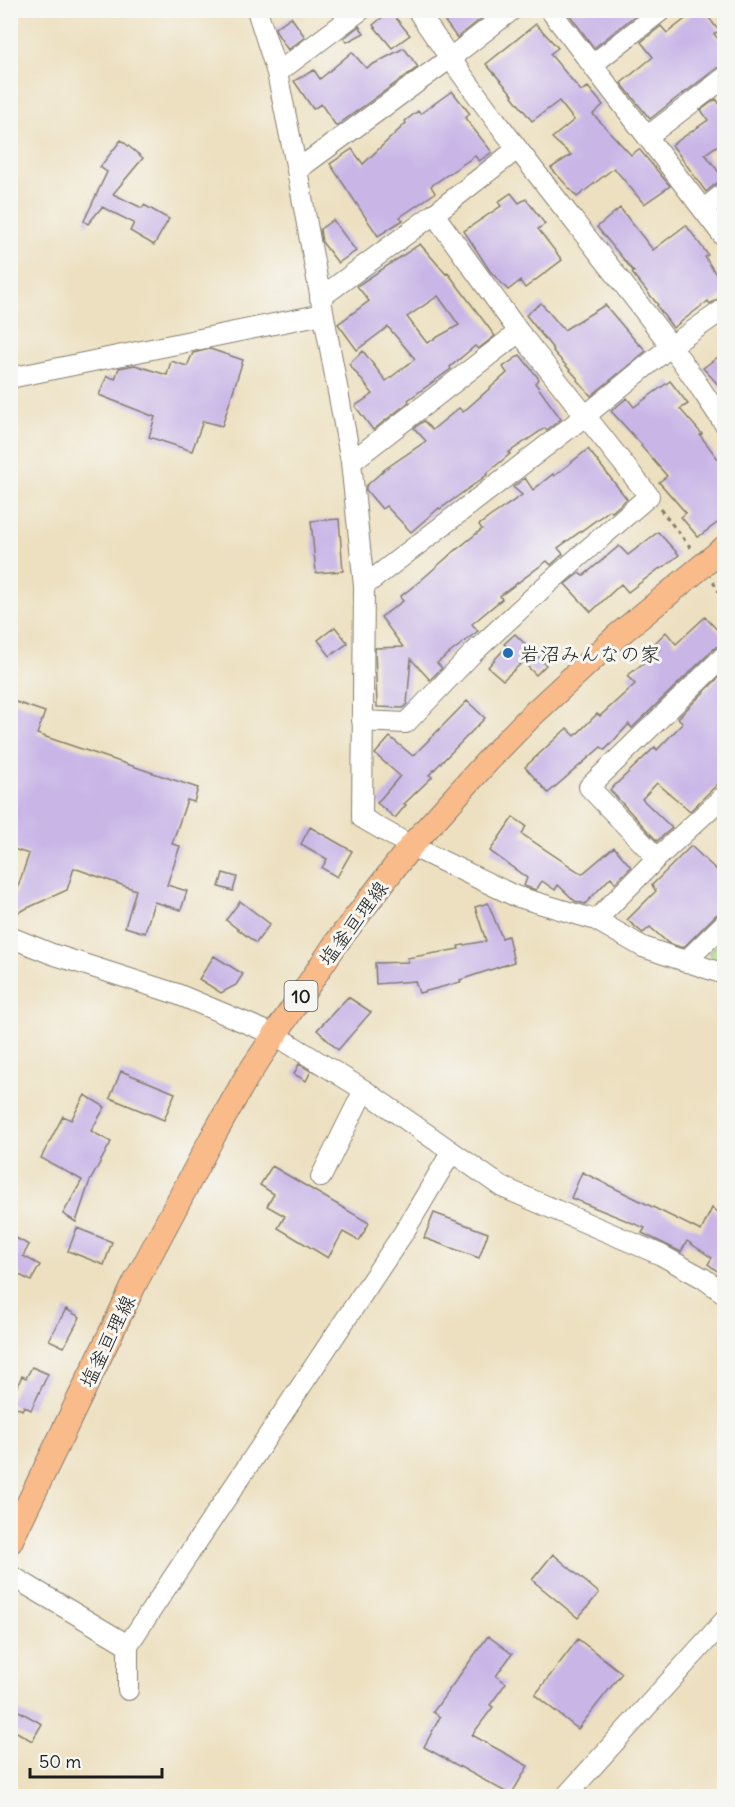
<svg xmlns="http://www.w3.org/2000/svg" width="735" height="1807" font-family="Delius,'Klee One',sans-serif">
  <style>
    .green { fill: #a7d684; stroke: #627950; stroke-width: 1.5 }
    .building { fill: #c9b6e7; fill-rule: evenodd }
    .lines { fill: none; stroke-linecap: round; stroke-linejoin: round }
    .minor-casing { stroke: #847e6e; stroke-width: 22 }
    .major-casing { stroke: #847e6e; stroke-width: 26 }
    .path { stroke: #847e6e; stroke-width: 3; stroke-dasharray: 4.5 4.5; stroke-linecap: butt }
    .minor { stroke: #fff; stroke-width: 20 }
    .major { stroke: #fabb8b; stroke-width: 24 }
    .poi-dot { fill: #1f6fb2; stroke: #f6f6f2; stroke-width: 2 }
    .labels { text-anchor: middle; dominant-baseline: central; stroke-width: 6; stroke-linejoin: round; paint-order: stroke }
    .shield { fill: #f6f6f2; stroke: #5d5d5c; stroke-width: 1.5 }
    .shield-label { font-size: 18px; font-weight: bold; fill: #1c1c1c }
    .poi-label { font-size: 20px; fill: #1c1c1c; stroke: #f6f6f2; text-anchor: start }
    .street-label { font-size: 20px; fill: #1c1c1c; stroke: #f6f6f2 }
  </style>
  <rect width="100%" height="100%" fill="#f6f6f2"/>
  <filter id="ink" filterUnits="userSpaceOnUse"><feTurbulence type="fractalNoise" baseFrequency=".0167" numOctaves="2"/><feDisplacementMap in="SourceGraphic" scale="12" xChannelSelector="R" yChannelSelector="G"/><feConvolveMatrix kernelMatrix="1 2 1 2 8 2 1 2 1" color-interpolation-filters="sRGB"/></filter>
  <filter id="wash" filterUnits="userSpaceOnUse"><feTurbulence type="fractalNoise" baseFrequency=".008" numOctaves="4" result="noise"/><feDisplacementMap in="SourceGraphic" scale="24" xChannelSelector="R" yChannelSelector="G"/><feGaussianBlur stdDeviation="1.35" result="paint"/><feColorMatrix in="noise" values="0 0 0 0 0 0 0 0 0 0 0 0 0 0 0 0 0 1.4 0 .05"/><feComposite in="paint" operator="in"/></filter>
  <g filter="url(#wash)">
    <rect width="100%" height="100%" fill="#ede0c0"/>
    <path class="green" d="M 724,937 L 724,964 L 711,961 L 709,952 Z"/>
    <g id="blocks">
      <path class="building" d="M 450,10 L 492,10 L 457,38 L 441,16 Z
        M 566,10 L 642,10 L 594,48 Z
        M 697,10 L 703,10 L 719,31 L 714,34 L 724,46 L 724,66 L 717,68 L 683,94 L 683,93 L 650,119 L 621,83 L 653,57 L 641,42 L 661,26 L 667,33 Z
        M 390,11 L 410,35 L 392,48 L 373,25 Z
        M 291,17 L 305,37 L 288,50 L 278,35 L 275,28 Z
        M 536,24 L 558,48 L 550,54 L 581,91 L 588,87 L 603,105 L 593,114 L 631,155 L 639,149 L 670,186 L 644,204 L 614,168 L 577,197 L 551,168 L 571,155 L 552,138 L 574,120 L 559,101 L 532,121 L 512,96 L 513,95 L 486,64 Z
        M 359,26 L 364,33 L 347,42 L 344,38 Z
        M 404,48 L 418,67 L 336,126 L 321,104 L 313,109 L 294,81 L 314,70 L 320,79 L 352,52 L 366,68 Z
        M 452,91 L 470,114 L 465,118 L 492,152 L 479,161 L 475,156 L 431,186 L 435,193 L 400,217 L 403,220 L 378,236 L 330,164 L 352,149 L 363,164 L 406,123 L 405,121 L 418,111 L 420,114 Z
        M 716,99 L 724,110 L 724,141 L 705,154 L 724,179 L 724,181 L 717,183 L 706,192 L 672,145 L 708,120 L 701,110 Z
        M 121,140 L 143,158 L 113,194 L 142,208 L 144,205 L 169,219 L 154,245 L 130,231 L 134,223 L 102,207 L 88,224 L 84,221 L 107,172 L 100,167 Z
        M 511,193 L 519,203 L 526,199 L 545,224 L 538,229 L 562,260 L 525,288 L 520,281 L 508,290 L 490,271 L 464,231 L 501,206 L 498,202 Z
        M 620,208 L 653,250 L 686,225 L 708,255 L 705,257 L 724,287 L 724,295 L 710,304 L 708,301 L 673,328 L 657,306 L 658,305 L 632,273 L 634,272 L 597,227 Z
        M 333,220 L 356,251 L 338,263 L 322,242 L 320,229 Z
        M 420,244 L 446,274 L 448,273 L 495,336 L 478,349 L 475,346 L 450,367 L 451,369 L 408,400 L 409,402 L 373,430 L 355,406 L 373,394 L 349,364 L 363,351 L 386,381 L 415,359 L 388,327 L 357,350 L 338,324 L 369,301 L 357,286 ZM 438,296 L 459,325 L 427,343 L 407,317 Z
        M 541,303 L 564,330 L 605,305 L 639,345 L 640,344 L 646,351 L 591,396 L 577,380 L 578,379 L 553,351 L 554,350 L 526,315 Z
        M 210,349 L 243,360 L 222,426 L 203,421 L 192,451 L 149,437 L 155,417 L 99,395 L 107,376 L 115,379 L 119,368 L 135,365 L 167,375 L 171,361 L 187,366 L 193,353 Z
        M 520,355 L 539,379 L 535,383 L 561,419 L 547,430 L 545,428 L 508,453 L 510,454 L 486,474 L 487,475 L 440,509 L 439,508 L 411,532 L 386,506 L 382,509 L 366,490 L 366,486 L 385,469 L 426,441 L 414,428 L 424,421 L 432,430 L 459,408 L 463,412 L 507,373 L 503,367 Z
        M 718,357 L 724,365 L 724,391 L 703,368 Z
        M 670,381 L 688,404 L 680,409 L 702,434 L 700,435 L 724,467 L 724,518 L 698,537 L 681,517 L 686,513 L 659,482 L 667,476 L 641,446 L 642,445 L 611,411 L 627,398 L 634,407 Z
        M 588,449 L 627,499 L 612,512 L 610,510 L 558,548 L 563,554 L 551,565 L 547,561 L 500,596 L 502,599 L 472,624 L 478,631 L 437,663 L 442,668 L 430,680 L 411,659 L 407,704 L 403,708 L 377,707 L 375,648 L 403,647 L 381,617 L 403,601 L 400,597 L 420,581 L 451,554 L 482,529 L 479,525 L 491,516 L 522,495 L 513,487 L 525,478 L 533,490 L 553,474 L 554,476 Z
        M 339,519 L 343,571 L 316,573 L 311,521 Z
        M 658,532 L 679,555 L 661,569 L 660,568 L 628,592 L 621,584 L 591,612 L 565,584 L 579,573 L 583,576 L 619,546 L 628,555 Z
        M 705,617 L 724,637 L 724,644 L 716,647 L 632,728 L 629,724 L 605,750 L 601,747 L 548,793 L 525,767 L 567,728 L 575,736 L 597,714 L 600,716 L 635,684 L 627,676 L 661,649 L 655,643 L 666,632 L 676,644 Z
        M 335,627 L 348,643 L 330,656 L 318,640 Z
        M 515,634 L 546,665 L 536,675 L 523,662 L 503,680 L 488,667 L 507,646 L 504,644 Z
        M 724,672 L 724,778 L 690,811 L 657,783 L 642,799 L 672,828 L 657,841 L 610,790 L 655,747 L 657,750 L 683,723 L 678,718 Z
        M 10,700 L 45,712 L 37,734 L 198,788 L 194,802 L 187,800 L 172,844 L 180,846 L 167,885 L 187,891 L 181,910 L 154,902 L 145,933 L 125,927 L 136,890 L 74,868 L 67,890 L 10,916 L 10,910 L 29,854 L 10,848 Z
        M 467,701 L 485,718 L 429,775 L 432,777 L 404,804 L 406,805 L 395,818 L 377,803 L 400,776 L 375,754 L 390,737 L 413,756 Z
        M 513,817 L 526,826 L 522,834 L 582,874 L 614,847 L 631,867 L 615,883 L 611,877 L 585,904 L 575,901 L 558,885 L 555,890 L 542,881 L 536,890 L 524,886 L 527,878 L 490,851 Z
        M 310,827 L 352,851 L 337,877 L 322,868 L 327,859 L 301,844 Z
        M 691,846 L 724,877 L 724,912 L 716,915 L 683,948 L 668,943 L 650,927 L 643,933 L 627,920 L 656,891 L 652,885 Z
        M 223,873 L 237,877 L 233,891 L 219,887 Z
        M 240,901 L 270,924 L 256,943 L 226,920 Z
        M 488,903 L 502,938 L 508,936 L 514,962 L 460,980 L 461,982 L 419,993 L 415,981 L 376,984 L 375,963 L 409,962 L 407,958 L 459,949 L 458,946 L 486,941 L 475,907 Z
        M 214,956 L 243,974 L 236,985 L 221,993 L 199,979 Z
        M 348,997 L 371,1012 L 338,1050 L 317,1030 Z
        M 299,1064 L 311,1071 L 306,1081 L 294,1074 Z
        M 121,1071 L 175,1093 L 164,1120 L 110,1098 Z
        M 85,1095 L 105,1107 L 91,1131 L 111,1142 L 89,1183 L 76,1222 L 63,1214 L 82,1180 L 41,1158 L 63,1116 L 71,1120 Z
        M 272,1166 L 369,1223 L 359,1241 L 343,1232 L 328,1258 L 278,1228 L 285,1216 L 267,1206 L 274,1194 L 260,1185 Z
        M 582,1172 L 701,1231 L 712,1208 L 724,1218 L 724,1276 L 708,1264 L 712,1258 L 687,1241 L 681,1252 L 642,1233 L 645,1228 L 571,1198 Z
        M 434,1213 L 488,1233 L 479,1258 L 424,1238 Z
        M 77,1228 L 112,1242 L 104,1265 L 68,1251 Z
        M 16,1238 L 29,1245 L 23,1256 L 40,1265 L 31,1281 L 14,1272 L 10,1278 L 10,1248 Z
        M 66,1309 L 80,1317 L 64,1347 L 49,1340 Z
        M 32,1367 L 48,1374 L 31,1410 L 24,1406 L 22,1410 L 10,1404 L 10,1401 L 22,1376 L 26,1378 Z
        M 553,1554 L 599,1593 L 578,1618 L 532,1580 Z
        M 488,1636 L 512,1654 L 496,1676 L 506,1683 L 490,1705 L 493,1707 L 472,1735 L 528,1766 L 511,1795 L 424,1747 L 440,1717 L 433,1712 Z
        M 578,1639 L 622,1673 L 578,1729 L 535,1695 Z
        M 10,1706 L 42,1724 L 32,1741 L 10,1728 Z"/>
    </g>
  </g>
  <g filter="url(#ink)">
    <use href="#blocks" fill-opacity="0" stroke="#847e6e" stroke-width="1.5"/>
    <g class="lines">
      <defs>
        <path id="minor" d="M 257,10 L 277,73 L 297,170 L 351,462 L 364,586 L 362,818 L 411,846 L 515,896 L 596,920 L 643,947 L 724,974
          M 417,10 C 495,127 586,233 670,345 C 689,370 706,397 724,423
          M 550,10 L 724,237
          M 592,65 L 662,10
          M 277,73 L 361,10
          M 648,136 L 724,78
          M 297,170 L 449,59 L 512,10
          M 704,209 L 724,193
          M 320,298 L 434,214 L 517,149
          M 10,378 L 323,314
          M 351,462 L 519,332
          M 364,586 L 585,416 L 671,346 L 724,309
          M 362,721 L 406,723 L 473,653 L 544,587 L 649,496 L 519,332 L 434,214
          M 657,858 L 589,787 L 724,656
          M 596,920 L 657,858 L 724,796
          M 10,937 L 52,954 L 177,994 L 275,1035 L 364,1090 L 502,1187 L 661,1255 L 703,1278 L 724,1293
          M 685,962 L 724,924
          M 321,1177 L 364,1090
          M 10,1575 L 128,1645
          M 128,1690 L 128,1645 L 404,1232 L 451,1153
          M 566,1796 L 724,1621"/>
        <path id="major" d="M 10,1542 L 135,1283 L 212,1138 L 246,1078 L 337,942 L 411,846 L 493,755 L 531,716 L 617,636 L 724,548"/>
      </defs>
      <use href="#minor" class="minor-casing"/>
      <use href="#major" class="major-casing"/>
      <path class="path" d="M 660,509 L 691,548
        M 713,582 L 724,600"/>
      <use href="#minor" class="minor"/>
      <use href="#major" class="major"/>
    </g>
  </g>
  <circle class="poi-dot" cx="508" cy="653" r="6"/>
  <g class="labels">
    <rect class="shield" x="284.5" y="981" width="33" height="30" rx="4.5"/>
    <g class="shield-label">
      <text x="301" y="996">10</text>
    </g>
    <g class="poi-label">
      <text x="520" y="653">岩沼みんなの家</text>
    </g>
    <g class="street-label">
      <text transform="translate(353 923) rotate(-53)">塩釜亘理線</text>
      <text transform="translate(107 1341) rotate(-64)">塩釜亘理線</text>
    </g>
  </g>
  <rect width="735" height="1807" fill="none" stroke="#f6f6f2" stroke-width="36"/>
  <path d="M30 1768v9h132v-9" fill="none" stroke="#1c1c1c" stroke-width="3"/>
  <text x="39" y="1768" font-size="18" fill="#1c1c1c" stroke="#f6f6f2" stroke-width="4.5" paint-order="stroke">50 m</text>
</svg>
